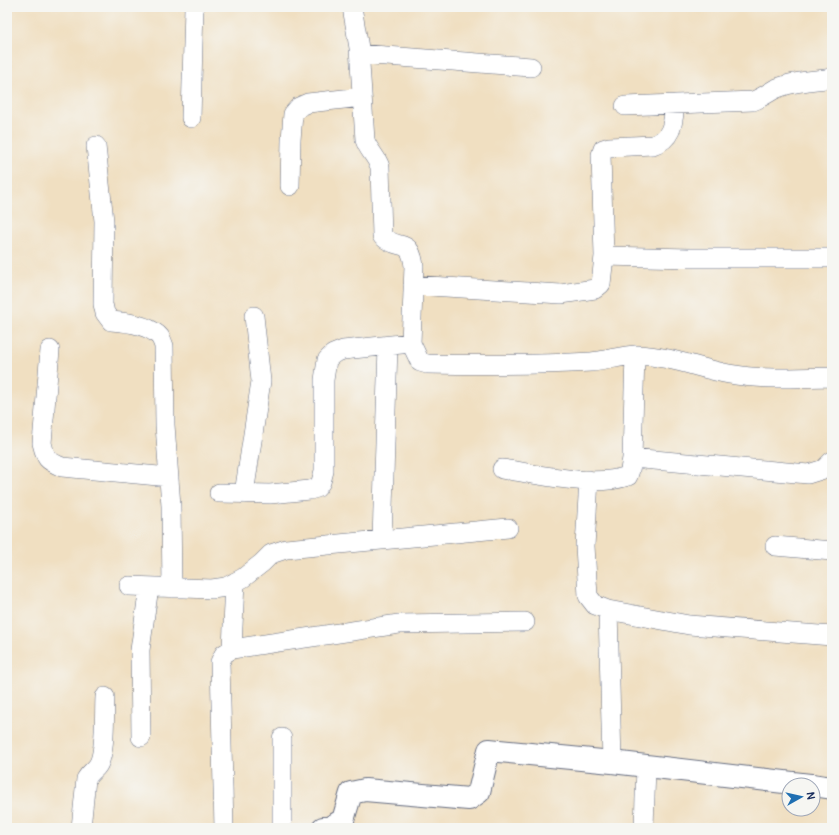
<svg xmlns="http://www.w3.org/2000/svg" width="839" height="835" font-family="Pangolin,sans-serif">
  <style>
    .lines { fill: none; stroke-linecap: round; stroke-linejoin: round }
    .street-casing { stroke: #666d81; stroke-width: 20 }
    .secondary-casing { stroke: #666d81; stroke-width: 24 }
    .street { stroke: #fff; stroke-width: 19 }
    .secondary { stroke: #fff; stroke-width: 22 }
  </style>
  <rect width="100%" height="100%" fill="#f6f6f2"/>
  <filter id="ink" filterUnits="userSpaceOnUse"><feTurbulence type="fractalNoise" baseFrequency=".025" numOctaves="2"/><feDisplacementMap in="SourceGraphic" scale="8" xChannelSelector="R" yChannelSelector="G"/><feConvolveMatrix kernelMatrix="1 2 1 2 8 2 1 2 1" color-interpolation-filters="sRGB"/></filter>
  <filter id="wash" filterUnits="userSpaceOnUse"><feTurbulence type="fractalNoise" baseFrequency=".012" numOctaves="4" result="noise"/><feDisplacementMap in="SourceGraphic" scale="16" xChannelSelector="R" yChannelSelector="G"/><feGaussianBlur stdDeviation="0.9" result="paint"/><feColorMatrix in="noise" values="0 0 0 0 0 0 0 0 0 0 0 0 0 0 0 0 0 1.4 0 .05"/><feComposite in="paint" operator="in"/></filter>
  <g filter="url(#wash)">
    <rect width="100%" height="100%" fill="#f0dfc1"/>
  </g>
  <g filter="url(#ink)">
    <g class="lines">
      <defs>
        <path id="street" d="M 352,7 L 359,48 L 365,140 C 368,150 377,157 380,167 L 382,236 C 399,252 410,236 414,266 L 411,343 L 420,362 L 427,364 C 482,365 537,365 591,362 C 606,361 622,355 637,355 C 669,356 698,368 729,374 C 763,380 798,378 832,377
          M 360,54 L 531,67
          M 625,106 L 753,101 C 761,98 768,93 775,89 C 793,81 813,81 832,78
          M 191,118 L 194,7
          M 96,146 L 104,221 L 103,304 L 105,313 L 111,321 C 126,322 150,325 160,337 C 162,340 163,343 164,346 L 165,425 L 171,506 L 172,588
          M 290,186 L 291,140 L 293,114 L 299,107 L 308,103 L 362,97
          M 604,256 L 690,258 L 832,258
          M 413,285 L 561,294 L 595,289 L 601,284 L 604,256 L 601,155 L 603,149 L 609,147 L 653,145 C 673,139 673,122 675,104
          M 50,350 L 42,443 C 46,459 46,460 62,467 L 169,477
          M 632,458 L 808,474 L 824,469 L 832,461
          M 502,469 C 538,474 593,488 628,476 L 630,470 L 632,458 L 635,355
          M 589,480 L 585,546 L 588,596 L 595,605 L 608,610 L 689,625 L 832,636
          M 219,493 L 270,494 L 310,490 L 317,488 L 321,482 L 324,471 L 324,380 L 327,360 L 333,354 L 343,350 L 411,343
          M 244,494 L 261,381 L 254,316
          M 382,540 L 388,346
          M 775,546 L 832,551
          M 129,586 L 212,589 L 226,587 L 243,578 L 262,563 L 271,554 L 286,549 L 508,528
          M 608,610 L 612,762
          M 232,649 L 235,582
          M 141,737 L 140,650 L 149,587
          M 282,738 L 282,828
          M 81,828 L 86,779 C 90,772 95,770 98,765 C 106,752 104,714 105,697
          M 224,828 L 220,662 L 224,654 L 232,649 L 399,624 L 525,622
          M 644,828 L 646,766"/>
        <path id="secondary" d="M 813,785 L 832,788
          M 323,828 L 329,828 L 343,820 L 351,793 L 365,790 L 469,799 L 479,792 L 489,750 L 612,762 L 810,785"/>
      </defs>
      <use href="#street" class="street-casing"/>
      <use href="#secondary" class="secondary-casing"/>
      <use href="#street" class="street"/>
      <use href="#secondary" class="secondary"/>
    </g>
  </g>
  <rect width="839" height="835" fill="none" stroke="#f6f6f2" stroke-width="24"/>
  <g transform="translate(801 797) rotate(82)"><circle r="19" fill="#f6f6f2" stroke="#9ea6b7"/>
  <path d="M0-3L7 15L0 10L-7 15Z" fill="#1f6fb2"/>
  <text y="-6" font-size="11" font-weight="bold" text-anchor="middle" fill="#1b2f5e">N</text>
  </g>
</svg>
